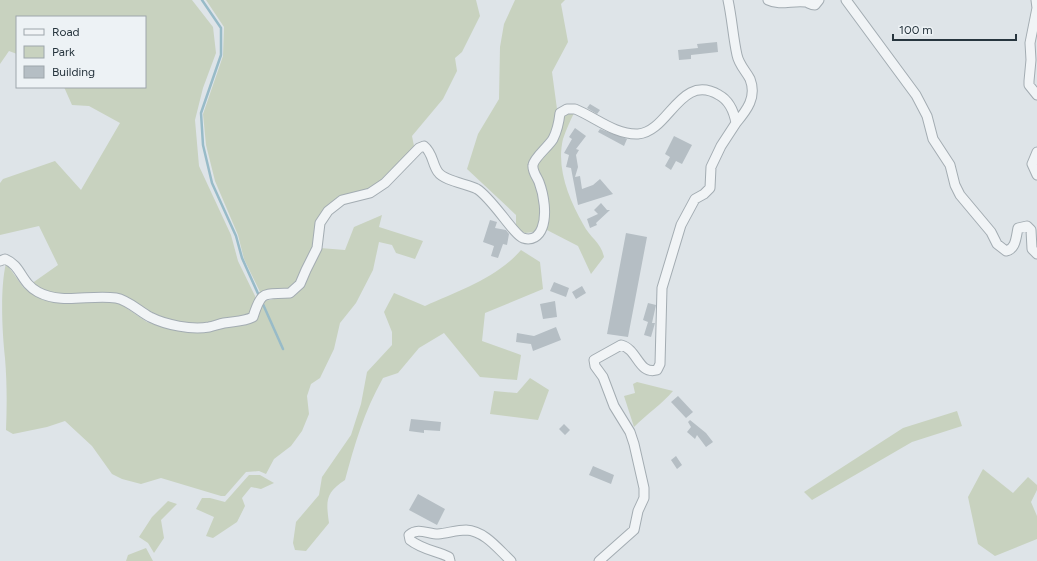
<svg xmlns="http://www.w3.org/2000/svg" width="1037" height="561" font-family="Figtree,sans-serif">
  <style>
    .green { fill: #c8d2bf }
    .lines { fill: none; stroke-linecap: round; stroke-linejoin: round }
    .stream { stroke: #98bbc8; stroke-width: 2.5 }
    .building { fill: #b5bec4 }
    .minor-casing { stroke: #a3acb2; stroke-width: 11 }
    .minor { stroke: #f1f4f6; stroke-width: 9 }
  </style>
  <rect width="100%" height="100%" fill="#dee4e8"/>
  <path class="green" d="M 0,0 L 192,0 L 213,27 L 216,53 L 203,88 L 195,120 L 199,166 L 231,235 L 238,261 L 256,298 L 251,315 L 192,326 L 159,318 L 133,304 L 49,294 L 31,284 L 58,265 L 39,226 L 0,235 L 0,183 L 3,179 L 55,161 L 81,190 L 120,123 L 89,106 L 72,105 L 64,87 L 145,87 L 145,17 L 17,17 L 17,54 L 9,51 L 0,64 Z
    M 206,0 L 476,0 L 480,16 L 462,52 L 455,58 L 457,71 L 443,99 L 412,136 L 414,146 L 381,183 L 325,212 C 320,228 304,284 288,290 C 282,292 276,291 270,289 L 261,294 L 244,259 L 238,235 L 215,181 L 206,145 L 203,114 L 223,56 L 224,27 Z
    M 515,0 L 565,0 L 561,4 L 568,42 L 552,72 L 557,109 L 555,122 L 546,143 L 534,155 C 536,175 547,217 534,232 L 525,233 L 516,228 L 516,215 L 467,169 L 478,134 L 499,99 L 500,47 L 504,24 Z
    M 574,113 C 570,121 566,130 563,139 C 556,168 569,199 583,224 C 590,238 601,242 604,257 L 591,274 L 578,246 L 545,229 L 536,165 L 563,114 Z
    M 382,215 L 379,227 L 423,241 L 415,259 L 396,253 L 392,245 L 379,242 L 373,270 L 356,303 L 340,323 L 334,349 L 320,378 L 311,384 L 307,396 L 309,414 L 302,431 L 291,446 L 274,459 L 266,474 L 259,471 L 246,472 L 225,496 L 221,496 L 161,478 L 141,484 L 122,479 L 112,474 L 92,446 L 65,421 L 47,427 L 13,434 L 6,430 C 7,406 7,382 5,358 C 2,330 0,289 6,263 L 23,287 L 43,300 L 52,301 L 101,299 L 119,303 L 147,322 L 169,329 L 211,331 L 224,327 L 246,325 L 255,321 L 260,306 L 264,301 L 295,295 L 304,284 L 320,248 L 345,250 L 354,227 Z
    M 521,250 L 540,262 L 543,289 L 485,313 L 482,341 L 521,355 L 517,380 L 480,377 L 444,333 L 419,348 L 398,373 L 383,378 C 364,412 355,443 345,480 C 325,493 326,501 329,523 L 306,551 L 295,550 L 293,543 L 296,522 L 319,495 L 322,477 L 351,435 L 361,404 L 367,372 L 392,345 L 392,332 L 384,312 L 394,293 L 425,306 C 458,291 497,278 521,250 Z
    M 530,378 L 549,390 L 538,420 L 490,414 L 494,391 L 517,393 Z
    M 637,382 L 673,391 C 662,404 647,414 634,427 L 624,396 L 635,393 L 633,384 Z
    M 957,411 L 962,426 L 912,442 L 812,500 L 804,492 L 903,428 Z
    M 983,469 L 1013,493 L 1028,477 L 1037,485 L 1037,490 L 1031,502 L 1037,516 L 1037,539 L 995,556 L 978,544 L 968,497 Z
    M 249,475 L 260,475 L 274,483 L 261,489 L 251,487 L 242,498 L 245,506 L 237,522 L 213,538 L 206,536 L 214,517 L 196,509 L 202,498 L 210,498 L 225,502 Z
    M 168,501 L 177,504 L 161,520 L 164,538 L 154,553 L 148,543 L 139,537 L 152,517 Z
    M 146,548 L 153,561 L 126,561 L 128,555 Z"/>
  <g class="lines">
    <path class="stream" d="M 202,0 L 221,28 L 221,55 L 201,113 L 203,145 L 212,183 L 236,236 L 242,258 L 260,298
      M 262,302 L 283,349"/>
  </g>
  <path class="building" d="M 717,42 L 718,52 L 691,55 L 691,59 L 679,60 L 678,50 L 698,48 L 697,44 Z
    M 590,104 L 600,110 L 597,114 L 587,108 Z
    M 575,128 L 586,136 L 576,149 L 579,150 L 576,155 L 578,167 L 575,177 L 580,176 L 582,189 L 593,185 L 600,179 L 613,194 L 578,205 L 571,168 L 566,167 L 569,155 L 564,153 L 572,139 L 569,137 Z
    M 600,129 L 627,139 L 624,146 L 598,132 Z
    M 674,136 L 692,145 L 682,164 L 676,161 L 671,170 L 665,166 L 670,157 L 665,154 Z
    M 601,203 L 607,210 L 610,210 L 596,223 L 597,225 L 590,228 L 587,219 L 598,214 L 594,210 Z
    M 490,220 L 497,222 L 495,228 L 506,230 L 509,234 L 507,245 L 503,244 L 498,258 L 491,256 L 494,246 L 483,242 Z
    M 626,233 L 647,237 L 628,337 L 607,334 Z
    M 554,282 L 569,288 L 566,297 L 550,291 Z
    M 582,286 L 586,293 L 576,299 L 572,292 Z
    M 555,301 L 557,317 L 543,319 L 540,304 Z
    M 648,303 L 656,305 L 652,323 L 655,323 L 651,337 L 644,335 L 648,322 L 643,320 Z
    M 556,327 L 561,340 L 533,351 L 531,344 L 516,342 L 517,333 L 534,336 Z
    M 678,396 L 693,412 L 686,418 L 671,402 Z
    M 411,419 L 441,422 L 440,431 L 424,430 L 424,433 L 409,431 Z
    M 690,420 L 706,433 L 713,442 L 706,447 L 697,435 L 695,439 L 687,432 L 691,427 L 688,422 Z
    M 564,424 L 570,430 L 565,435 L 559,429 Z
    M 676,456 L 682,465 L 677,469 L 671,460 Z
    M 593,466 L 614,475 L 611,484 L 589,475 Z
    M 418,494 L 445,509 L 437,525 L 409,510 Z"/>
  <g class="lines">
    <defs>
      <path id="minor" d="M 728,0 C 732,18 733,37 737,55 C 739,65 746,71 750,79 C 757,97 747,110 736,123
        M 768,0 C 780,6 793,0 806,2 C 809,3 811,5 815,5 L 819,0
        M 846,0 L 916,95 L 927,116 L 933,139 L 950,165 L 955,185 L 960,195 L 991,232 L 997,244 L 1006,251 C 1016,249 1016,237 1018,228 L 1027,226 L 1031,230 L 1032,249 L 1037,254
        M 1036,0 L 1037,8 L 1030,43 L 1031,60 L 1029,81 L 1029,85 L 1037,95
        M 1037,152 L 1032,164 L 1037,175
        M 0,261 L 5,259 C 22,266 20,282 38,292 C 62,305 90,294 116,298 C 128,300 139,311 150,317 C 166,325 191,330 209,327 C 214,326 219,324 224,323 C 234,321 243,322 253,317 C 262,289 263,295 290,293 L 300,284 L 306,270 L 317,248 L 320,223 L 328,211 L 342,200 L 370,193 L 385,183 L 419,148 L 424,146 C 433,153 432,164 438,172 C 444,181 468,184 477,189 C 492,198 514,235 523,238 C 532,241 539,236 542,228 C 547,215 544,195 539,182 C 537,177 532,171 533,165 C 534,158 548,147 553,139 C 557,131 559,122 560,113 L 567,109 L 575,109 C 595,117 615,135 638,134 C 669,132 680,72 719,95 C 730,101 734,112 736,123 L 721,146 L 711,167 L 710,188 L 704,194 L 695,199 L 681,225 L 662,288 L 660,364 L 657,370 C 638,375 638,349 621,345 L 594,360 L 595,366 L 603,377 L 614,406 L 630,432 L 634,444 L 644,488 L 644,498 L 638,511 L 634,530 L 599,561
        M 450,561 L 449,557 C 436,551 421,549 410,540 L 409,535 C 418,527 428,534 438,534 C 448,533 457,530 466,530 C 485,531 498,549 511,561"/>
    </defs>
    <use href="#minor" class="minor-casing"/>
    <use href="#minor" class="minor"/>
  </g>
  <rect x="16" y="16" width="130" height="72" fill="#edf2f5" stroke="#9ea6ac"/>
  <rect x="24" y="29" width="20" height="6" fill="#f1f4f6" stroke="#9ea6ac"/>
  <text x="52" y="36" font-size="12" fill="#27353e">Road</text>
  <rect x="24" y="46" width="20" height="12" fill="#c8d2bf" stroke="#9ea6ac"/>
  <text x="52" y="56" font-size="12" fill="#27353e">Park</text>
  <rect x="24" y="66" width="20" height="12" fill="#b5bec4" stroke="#9ea6ac"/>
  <text x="52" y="76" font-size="12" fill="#27353e">Building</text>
  <path d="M893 34v6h123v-6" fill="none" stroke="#27353e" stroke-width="2"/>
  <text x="899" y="34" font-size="12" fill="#27353e" stroke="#edf2f5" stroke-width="3" paint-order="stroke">100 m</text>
</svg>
